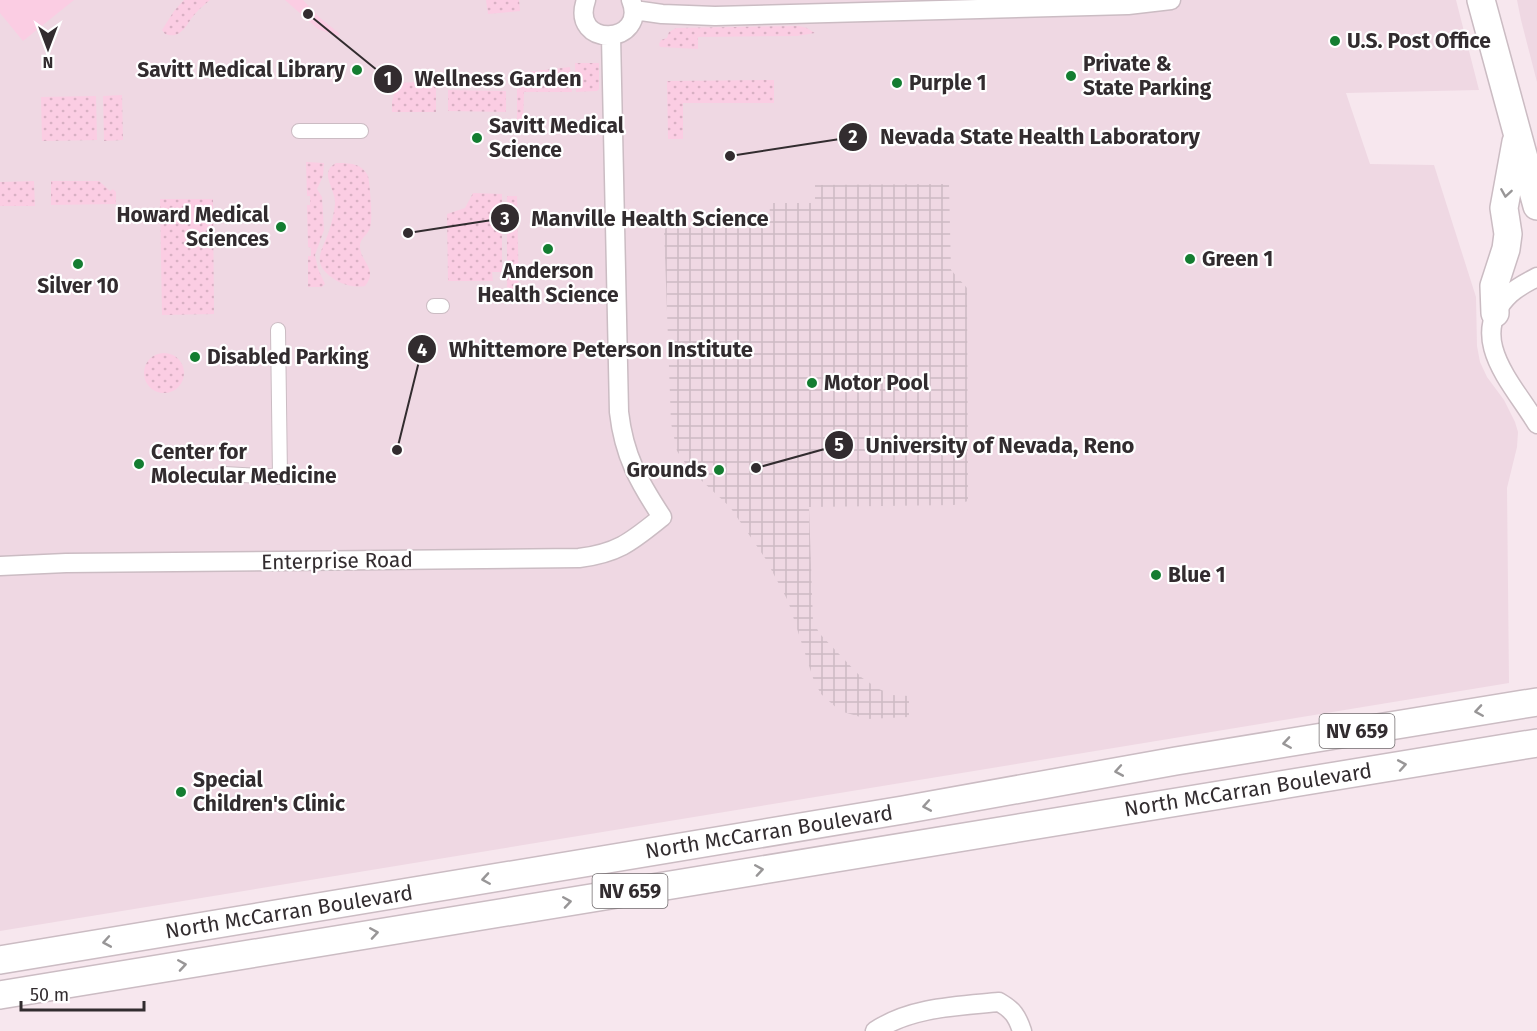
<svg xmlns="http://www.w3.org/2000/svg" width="1537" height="1031" font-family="'Fira Sans',sans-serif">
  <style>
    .built { fill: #efd8e3 }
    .industrial { fill: url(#industrial-grid) }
    .grass { fill: url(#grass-dots) }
    .garden { fill: #fbcde3 }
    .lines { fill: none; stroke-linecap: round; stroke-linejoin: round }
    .pedestrian-casing { stroke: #cbbcc3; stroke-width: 16 }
    .minor-casing { stroke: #cbbcc3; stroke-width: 21 }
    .primary-casing { stroke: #cbbcc3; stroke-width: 30 }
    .pedestrian { stroke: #fff; stroke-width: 14 }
    .minor { stroke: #fff; stroke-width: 18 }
    .primary { stroke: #fff; stroke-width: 27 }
    .oneway { stroke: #989697 }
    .poi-dot { fill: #147d31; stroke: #fff; stroke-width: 2 }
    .labels { text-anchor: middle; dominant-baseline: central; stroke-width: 4.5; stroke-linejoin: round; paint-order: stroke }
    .shield { fill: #fff; stroke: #706b6d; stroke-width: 1.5 }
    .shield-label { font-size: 20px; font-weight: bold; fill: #322c2f }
    .poi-label { font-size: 21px; font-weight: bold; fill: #322c2f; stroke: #fff; text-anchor: start }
    .street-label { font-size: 21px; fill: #322c2f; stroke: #fff }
    .leader { fill: none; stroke: #322c2f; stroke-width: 2 }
    .callout-dot { fill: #322c2f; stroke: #fff; stroke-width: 2 }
    .mark-label { font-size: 18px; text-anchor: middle; font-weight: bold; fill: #fff }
    .callout-label { font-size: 22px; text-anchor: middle; font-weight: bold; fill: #322c2f; stroke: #fff; stroke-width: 4.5; stroke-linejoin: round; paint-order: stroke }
  </style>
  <defs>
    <pattern id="industrial-grid" width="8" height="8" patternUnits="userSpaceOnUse" patternTransform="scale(1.5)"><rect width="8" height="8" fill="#efd8e3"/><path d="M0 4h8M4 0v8" fill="none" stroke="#cdbac3"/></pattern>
    <pattern id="grass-dots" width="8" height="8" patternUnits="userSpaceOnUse" patternTransform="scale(1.5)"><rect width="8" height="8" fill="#fbcde3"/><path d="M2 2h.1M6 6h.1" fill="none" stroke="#d8b0c3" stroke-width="1.8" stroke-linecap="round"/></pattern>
  </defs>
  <rect width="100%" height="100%" fill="#f7e7ee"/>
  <path class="built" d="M 0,0 L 1456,0 L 1479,90 L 1346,93 L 1370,164 L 1434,165 L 1476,297 L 1477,346 L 1480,362 L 1487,377 L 1504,400 L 1515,422 L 1518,432 L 1517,447 L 1507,488 L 1509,683 L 0,931 Z
    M 1517,0 L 1537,0 L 1537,82 L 1521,20 Z"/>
  <path class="industrial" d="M 949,184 L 951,270 L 967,288 L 968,501 L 954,505 L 809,507 L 813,622 L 820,634 L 861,677 L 877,688 L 892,695 L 909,696 L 909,717 L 867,719 L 840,711 L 821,694 L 814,681 L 788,601 L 765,558 L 730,507 L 689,469 L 677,451 L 671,423 L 664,228 L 769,227 L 770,203 L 815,203 L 815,185 Z"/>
  <path class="grass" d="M 184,0 L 210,0 C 205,4 199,9 195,14 C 186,24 182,40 165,34 L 162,30 L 174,11 Z
    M 486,0 L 519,0 L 520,11 L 488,14 Z
    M 799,26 L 807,28 L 815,33 L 797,36 L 698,37 L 698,49 L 660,47 L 659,44 L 661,40 L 667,38 L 669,32 L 676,28 Z
    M 575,63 L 599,63 L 599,89 L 597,91 L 576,92 Z
    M 570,67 L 572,92 L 524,92 L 523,124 L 517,124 L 517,73 Z
    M 774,80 L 774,103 L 683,103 L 683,139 L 668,139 L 667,81 Z
    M 436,81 L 436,112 L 392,112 L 392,102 L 397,83 Z
    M 448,90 L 506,91 L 506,112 L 448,111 Z
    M 122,95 L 123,140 L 104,141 L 103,96 Z
    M 96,96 L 97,140 L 42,141 L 41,97 Z
    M 306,162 L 324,163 L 323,176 L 317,189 L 322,197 L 324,230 L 315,255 L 318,269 L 325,284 L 322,287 L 308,287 L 308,256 L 311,256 L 311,248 L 308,247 L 307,205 L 310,205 L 310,196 L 307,196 Z
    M 336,163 C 349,163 362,163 368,176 C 370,185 373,220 370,228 C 368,235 359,238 360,248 C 362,263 378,270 365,286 C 355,288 343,285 334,279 C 310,263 322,252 329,231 C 332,222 334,213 335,204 C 336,189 318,173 336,163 Z
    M 34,181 L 35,206 L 0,206 L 0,182 Z
    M 51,181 L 99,181 L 110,191 L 113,189 L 116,192 L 116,204 L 51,205 Z
    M 473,193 L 502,194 L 502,272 L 492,272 L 493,281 L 448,281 L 447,214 L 465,208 Z
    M 507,196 L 517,196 L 519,301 L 507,301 Z
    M 160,199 L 213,199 L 214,314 L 162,315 Z
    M144 373a20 20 0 1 1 40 0a20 20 0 1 1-40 0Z"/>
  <path class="garden" d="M 0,0 L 74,0 L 23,41 L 0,13 Z
    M 285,0 L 303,0 L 320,18 L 340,34 L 338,36 L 318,29 Z"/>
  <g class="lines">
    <defs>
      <path id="pedestrian" d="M 299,131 L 361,131
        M 434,306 L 442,306
        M 278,330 L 280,477
        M 224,474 L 282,477"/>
      <path id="minor" d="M 586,0 C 569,49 649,45 631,0
        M 634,10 L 662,14 L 715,16 L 1128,5 L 1171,0
        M 1537,277 C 1528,282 1517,287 1510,294 C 1464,337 1514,385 1537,424
        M 0,566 L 66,563 L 579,558 C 619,553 632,541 662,517 C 639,482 624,456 619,412 L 611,36
        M 875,1031 C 911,1007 958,1006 999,1002 C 1013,1010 1017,1016 1022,1031"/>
      <path id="primary" d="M 1481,0 L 1537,206
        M 1495,313 L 1494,286 L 1506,249 L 1508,234 L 1504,208 L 1516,142
        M 0,960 L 903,810 L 1176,761 L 1537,702
        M 0,995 L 1537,743"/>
    </defs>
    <use href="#pedestrian" class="pedestrian-casing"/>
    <use href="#minor" class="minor-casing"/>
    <use href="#primary" class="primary-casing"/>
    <use href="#pedestrian" class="pedestrian"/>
    <use href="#minor" class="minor"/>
    <use href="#primary" class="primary"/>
  </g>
  <defs><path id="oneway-chevron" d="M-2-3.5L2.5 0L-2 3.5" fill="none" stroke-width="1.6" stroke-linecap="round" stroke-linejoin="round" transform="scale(1.5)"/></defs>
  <g class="oneway">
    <use href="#oneway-chevron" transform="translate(1506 193) rotate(99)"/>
    <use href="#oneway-chevron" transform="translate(1479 711) rotate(171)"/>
    <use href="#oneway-chevron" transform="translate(1287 743) rotate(171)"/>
    <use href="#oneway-chevron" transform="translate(1402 765) rotate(-10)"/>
    <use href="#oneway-chevron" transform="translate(1119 771) rotate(170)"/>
    <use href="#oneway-chevron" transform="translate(927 806) rotate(170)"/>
    <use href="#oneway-chevron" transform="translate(759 870) rotate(-9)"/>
    <use href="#oneway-chevron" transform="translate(486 879) rotate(171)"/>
    <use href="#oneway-chevron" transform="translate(567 902) rotate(-9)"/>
    <use href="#oneway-chevron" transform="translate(374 933) rotate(-9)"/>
    <use href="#oneway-chevron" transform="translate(107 942) rotate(170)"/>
    <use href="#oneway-chevron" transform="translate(182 965) rotate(-9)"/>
  </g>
  <g class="poi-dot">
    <circle cx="1335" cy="41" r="6"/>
    <circle cx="357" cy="70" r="6"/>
    <circle cx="1071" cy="76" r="6"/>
    <circle cx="897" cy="83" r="6"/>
    <circle cx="477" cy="138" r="6"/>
    <circle cx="281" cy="227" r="6"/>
    <circle cx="548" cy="249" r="6"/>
    <circle cx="1190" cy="259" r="6"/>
    <circle cx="78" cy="264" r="6"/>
    <circle cx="195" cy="357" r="6"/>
    <circle cx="812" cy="383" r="6"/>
    <circle cx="139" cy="464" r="6"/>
    <circle cx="719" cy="470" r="6"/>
    <circle cx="1156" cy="575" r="6"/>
    <circle cx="181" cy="792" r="6"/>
  </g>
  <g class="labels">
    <g class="shield">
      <rect x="1319.5" y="714" width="75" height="34" rx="4.5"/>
      <rect x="592.5" y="874" width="75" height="34" rx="4.5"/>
    </g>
    <g class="shield-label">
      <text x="1357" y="731">NV 659</text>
      <text x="630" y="891">NV 659</text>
    </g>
    <g class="poi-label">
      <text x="1347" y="41">U.S. Post Office</text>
      <text x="1083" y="64">Private &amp;<tspan x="1083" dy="24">State Parking</tspan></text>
      <text x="345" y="70" text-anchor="end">Savitt Medical Library</text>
      <text x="909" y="83">Purple 1</text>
      <text x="489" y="126">Savitt Medical<tspan x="489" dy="24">Science</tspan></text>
      <text x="269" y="215" text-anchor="end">Howard Medical<tspan x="269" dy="24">Sciences</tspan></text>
      <text x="1202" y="259">Green 1</text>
      <text x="548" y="271" text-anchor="middle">Anderson<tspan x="548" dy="24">Health Science</tspan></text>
      <text x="78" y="286" text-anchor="middle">Silver 10</text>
      <text x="207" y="357">Disabled Parking</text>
      <text x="824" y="383">Motor Pool</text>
      <text x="151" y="452">Center for<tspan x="151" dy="24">Molecular Medicine</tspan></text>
      <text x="707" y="470" text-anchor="end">Grounds</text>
      <text x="1168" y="575">Blue 1</text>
      <text x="193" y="780">Special<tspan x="193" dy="24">Children's Clinic</tspan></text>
    </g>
    <g class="street-label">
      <text transform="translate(337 561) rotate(-1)">Enterprise Road</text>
      <text transform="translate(1248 790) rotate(-9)">North McCarran Boulevard</text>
      <text transform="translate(769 832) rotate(-9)">North McCarran Boulevard</text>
      <text transform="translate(289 912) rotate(-9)">North McCarran Boulevard</text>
    </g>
  </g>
  <path class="leader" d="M308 14L388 79M730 156L853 137M408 233L505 218M397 450L422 349M756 468L839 445"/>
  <g class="callout-dot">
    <circle cx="308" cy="14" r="6"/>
    <circle cx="730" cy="156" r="6"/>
    <circle cx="408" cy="233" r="6"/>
    <circle cx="397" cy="450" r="6"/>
    <circle cx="756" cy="468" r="6"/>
    <circle cx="388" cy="79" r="15"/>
    <circle cx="853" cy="137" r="15"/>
    <circle cx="505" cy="218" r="15"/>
    <circle cx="422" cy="349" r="15"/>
    <circle cx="839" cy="445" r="15"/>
  </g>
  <g class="mark-label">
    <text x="388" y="85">1</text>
    <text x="853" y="143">2</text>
    <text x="505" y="225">3</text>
    <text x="422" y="356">4</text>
    <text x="839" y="451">5</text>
  </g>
  <g class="callout-label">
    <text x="498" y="86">Wellness Garden</text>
    <text x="1040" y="144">Nevada State Health Laboratory</text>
    <text x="650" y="226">Manville Health Science</text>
    <text x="601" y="357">Whittemore Peterson Institute</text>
    <text x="1000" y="453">University of Nevada, Reno</text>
  </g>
  <g transform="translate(48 48) rotate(180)" stroke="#ffffff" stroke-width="4.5" paint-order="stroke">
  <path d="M0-4.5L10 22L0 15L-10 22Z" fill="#322c2f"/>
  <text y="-9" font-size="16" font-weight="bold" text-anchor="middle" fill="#322c2f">N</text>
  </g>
  <path d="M21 1001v9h123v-9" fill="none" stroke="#322c2f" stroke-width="3"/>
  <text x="30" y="1001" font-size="18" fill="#322c2f" stroke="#ffffff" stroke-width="4.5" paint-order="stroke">50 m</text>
</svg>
